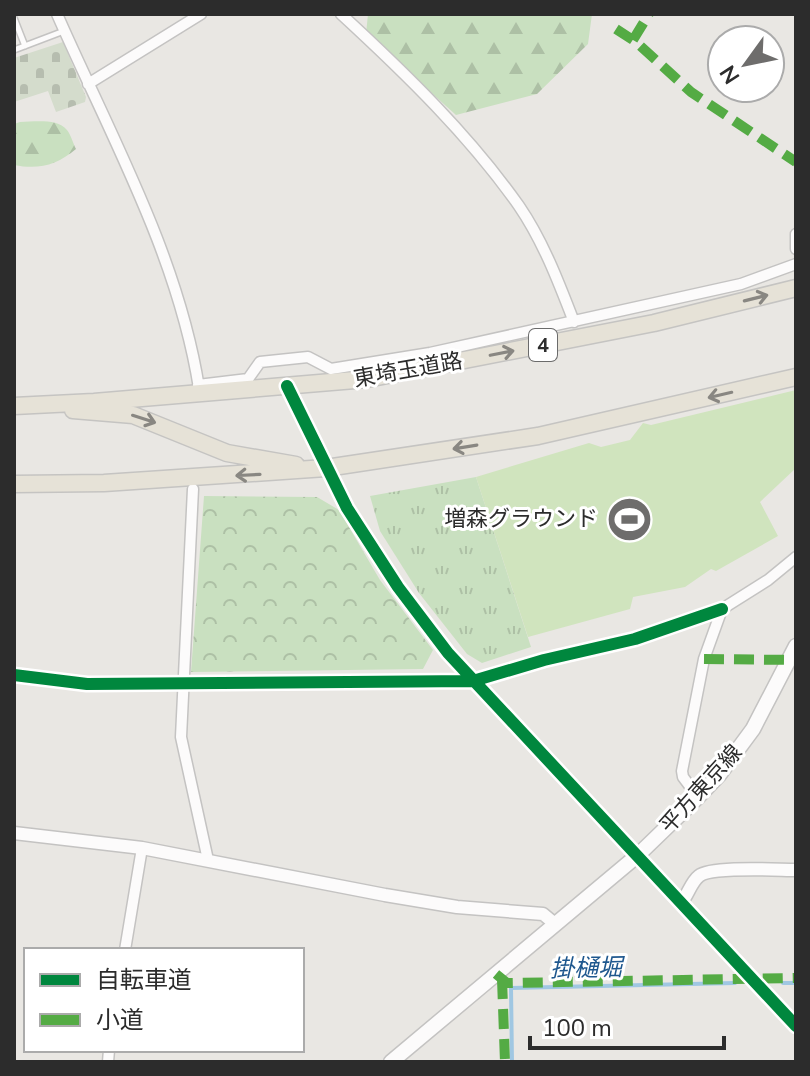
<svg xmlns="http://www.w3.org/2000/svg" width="810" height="1076" font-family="'Nunito Sans','Noto Sans JP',sans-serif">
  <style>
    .grass { fill: url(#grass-tufts) }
    .forest { fill: url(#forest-firs) }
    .cemetery { fill: url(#cemetery-stones) }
    .park { fill: url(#park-crowns) }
    .pitch { fill: #d0e4be }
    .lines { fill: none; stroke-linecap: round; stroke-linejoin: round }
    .stream { stroke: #a0c7e2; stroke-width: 4 }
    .service-casing { stroke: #c4c3c2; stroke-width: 8 }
    .minor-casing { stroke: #c4c3c2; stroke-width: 13 }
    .tertiary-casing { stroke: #c4c3c2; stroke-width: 15 }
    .secondary-casing { stroke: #c4c3c2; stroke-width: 17 }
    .trunk-casing { stroke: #c5c4c2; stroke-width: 19 }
    .service { stroke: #fcfbfb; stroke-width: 5 }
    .minor { stroke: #fcfbfb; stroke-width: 10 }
    .tertiary { stroke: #fcfbfb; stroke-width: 12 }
    .secondary { stroke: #fcfbfb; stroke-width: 14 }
    .trunk { stroke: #e6e2d7; stroke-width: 16 }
    .quiet { stroke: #54ab44; stroke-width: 10; stroke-dasharray: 20 10; stroke-linecap: butt }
    .cycleway-casing { stroke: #fff; stroke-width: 17 }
    .cycleway { stroke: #00873e; stroke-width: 12 }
    .oneway { stroke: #898782 }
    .labels { text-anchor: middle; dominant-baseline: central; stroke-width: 6; stroke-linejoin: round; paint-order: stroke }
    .shield { fill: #fff; stroke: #6b6b6b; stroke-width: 2 }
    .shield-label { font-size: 20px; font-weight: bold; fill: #2c2c2c }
    .street-label { font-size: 22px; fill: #2c2c2c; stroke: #fff }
    .poi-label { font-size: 22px; fill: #2c2c2c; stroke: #fff; text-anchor: end }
    .water-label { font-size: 24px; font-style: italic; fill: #1e578e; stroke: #fff }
  </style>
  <defs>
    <pattern id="grass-tufts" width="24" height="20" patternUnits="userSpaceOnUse" patternTransform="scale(2)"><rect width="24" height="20" fill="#c9e0c0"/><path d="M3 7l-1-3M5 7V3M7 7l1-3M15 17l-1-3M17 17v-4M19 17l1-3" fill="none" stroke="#adc0a5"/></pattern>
    <pattern id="forest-firs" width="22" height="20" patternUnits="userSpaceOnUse" patternTransform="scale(2)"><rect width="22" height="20" fill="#c9e0c0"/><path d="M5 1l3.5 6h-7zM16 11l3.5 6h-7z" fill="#adc0a5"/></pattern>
    <pattern id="cemetery-stones" width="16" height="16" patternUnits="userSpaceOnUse" patternTransform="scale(2)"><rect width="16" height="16" fill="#d4dccc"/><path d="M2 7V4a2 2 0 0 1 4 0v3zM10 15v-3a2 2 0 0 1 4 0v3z" fill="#b6bdaf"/></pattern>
    <pattern id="park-crowns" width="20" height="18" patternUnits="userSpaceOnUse" patternTransform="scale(2)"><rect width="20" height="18" fill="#c9e0c0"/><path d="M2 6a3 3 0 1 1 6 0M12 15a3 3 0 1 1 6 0" fill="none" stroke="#adc0a5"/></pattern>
  </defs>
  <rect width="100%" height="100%" fill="#e9e7e3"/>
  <path class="grass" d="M 476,477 L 531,647 L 482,663 L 467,654 L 419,593 L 380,531 L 370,496 Z"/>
  <path class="forest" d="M 368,14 L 592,14 L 588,44 L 537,94 L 456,115 L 366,34 Z
    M 20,122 C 34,122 57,118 67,130 C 71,135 73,143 76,149 C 57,165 39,170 14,165 L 14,124 Z"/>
  <path class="cemetery" d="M 63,42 L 86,97 L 85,102 L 56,112 L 48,91 L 14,102 L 14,58 Z"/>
  <path class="park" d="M 204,496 L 317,497 L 339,510 L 380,580 L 433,650 L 423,669 L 191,672 Z"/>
  <path class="pitch" d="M 796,390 L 796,468 L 760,502 L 778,536 L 716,571 L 711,569 L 685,587 L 633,597 L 630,609 L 528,637 L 476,477 L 589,443 L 601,447 L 630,440 L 643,423 L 651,425 Z"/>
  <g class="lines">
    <path class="stream" d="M 783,983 L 796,983
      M 512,1062 L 511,988 L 735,983"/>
    <defs>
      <path id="service" d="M 14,18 L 25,46
        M 14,50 L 64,31"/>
      <path id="minor" d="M 57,14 C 110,135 178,255 199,388
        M 341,14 C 405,73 469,135 519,206 C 543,241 559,283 574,322
        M 88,84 L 201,14
        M 796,234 L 796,249
        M 198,385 L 248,379 L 260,362 L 308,357 L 331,369 L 430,353 L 741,284 L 796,264
        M 193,489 L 181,737 L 208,860
        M 183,684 L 473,681 L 544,660 L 635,639 L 722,609
        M 698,797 L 683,777 L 682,771 L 704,659 L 722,609 L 768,580 L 796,557
        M 125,950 L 142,848
        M 108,1062 L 109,1050"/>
      <path id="tertiary" d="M 287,386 L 347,508 L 398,587 L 448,653 L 796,1026
        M 14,675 L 87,684 L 183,684
        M 14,833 L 142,848 L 385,895 L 457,907 L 543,914 L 555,924
        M 681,903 C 688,895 691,882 699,876 C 711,866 777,870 796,870"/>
      <path id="secondary" d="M 391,1062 L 638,855 L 698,797 L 719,775 L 753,729 L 796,646"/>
      <path id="trunk" d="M 14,406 L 94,402 L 367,379 L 654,323 L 796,288
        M 73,410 L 133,415 L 227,453 L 296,465
        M 14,484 L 104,483 L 326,468 L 538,436 L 796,377"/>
    </defs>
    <use href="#service" class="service-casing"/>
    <use href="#minor" class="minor-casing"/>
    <use href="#tertiary" class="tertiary-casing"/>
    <use href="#secondary" class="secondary-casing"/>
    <use href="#trunk" class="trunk-casing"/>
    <use href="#service" class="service"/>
    <use href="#minor" class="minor"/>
    <use href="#tertiary" class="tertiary"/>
    <use href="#secondary" class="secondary"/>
    <use href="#trunk" class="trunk"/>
    <path class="quiet" d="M 616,29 L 636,42 L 691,92 L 796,162
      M 633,40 L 649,14
      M 704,659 L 796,660
      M 496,974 L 507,983 L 796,978
      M 502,979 L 505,1062"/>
    <defs>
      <path id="cycleway" d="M 287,386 L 347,508 L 398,587 L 448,653 L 796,1026
        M 14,675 L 87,684 L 473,681 L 544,660 L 635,639 L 722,609"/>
    </defs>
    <use href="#cycleway" class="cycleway-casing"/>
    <use href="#cycleway" class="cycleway"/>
  </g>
  <defs><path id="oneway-shaft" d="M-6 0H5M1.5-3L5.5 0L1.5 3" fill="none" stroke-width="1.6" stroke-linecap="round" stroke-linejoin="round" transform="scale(2)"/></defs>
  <g class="oneway">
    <use href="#oneway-shaft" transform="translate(756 298) rotate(-14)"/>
    <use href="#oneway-shaft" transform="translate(502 353) rotate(-11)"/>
    <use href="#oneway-shaft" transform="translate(720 395) rotate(167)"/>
    <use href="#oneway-shaft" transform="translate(144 419) rotate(18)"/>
    <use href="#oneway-shaft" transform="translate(465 447) rotate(171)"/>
    <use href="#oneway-shaft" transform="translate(248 475) rotate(177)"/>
  </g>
  <defs>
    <symbol id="stadium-disc" viewBox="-11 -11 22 22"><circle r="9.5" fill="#6e6d6c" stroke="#fff"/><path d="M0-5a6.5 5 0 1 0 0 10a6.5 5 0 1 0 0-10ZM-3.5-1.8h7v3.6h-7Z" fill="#fff"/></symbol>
  </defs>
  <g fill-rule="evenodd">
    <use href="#stadium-disc" x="604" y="494" width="51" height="51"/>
  </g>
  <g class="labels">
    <rect class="shield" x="529" y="329" width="28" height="32" rx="6"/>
    <g class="shield-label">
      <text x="543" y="345">4</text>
    </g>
    <g class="street-label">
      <text transform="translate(408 370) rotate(-10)">東埼玉道路</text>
      <text transform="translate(701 789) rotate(-48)">平方東京線</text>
    </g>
    <g class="poi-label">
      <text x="598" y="519">増森グラウンド</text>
    </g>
    <g class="water-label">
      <text transform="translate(586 968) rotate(-1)">掛樋堀</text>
    </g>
  </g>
  <rect width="810" height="1076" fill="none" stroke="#2c2c2c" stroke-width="32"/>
  <rect x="24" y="948" width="280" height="104" fill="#ffffff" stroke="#ababab" stroke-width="2"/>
  <rect x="40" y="974" width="40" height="12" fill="#00873e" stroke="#ababab" stroke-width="2"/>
  <text x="96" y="988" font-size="24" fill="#2c2c2c">自転車道</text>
  <rect x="40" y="1014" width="40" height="12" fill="#54ab44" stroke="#ababab" stroke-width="2"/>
  <text x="96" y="1028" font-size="24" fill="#2c2c2c">小道</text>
  <g transform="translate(746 64) rotate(237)"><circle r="38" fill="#ffffff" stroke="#ababab" stroke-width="2"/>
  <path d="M0-6L14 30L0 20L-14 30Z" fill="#6e6d6c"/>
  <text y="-12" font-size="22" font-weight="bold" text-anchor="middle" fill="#2c2c2c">N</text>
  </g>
  <path d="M530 1036v12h194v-12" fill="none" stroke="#2c2c2c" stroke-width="4"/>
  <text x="542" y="1036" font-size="24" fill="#2c2c2c" stroke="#ffffff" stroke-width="6" paint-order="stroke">100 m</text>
</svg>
